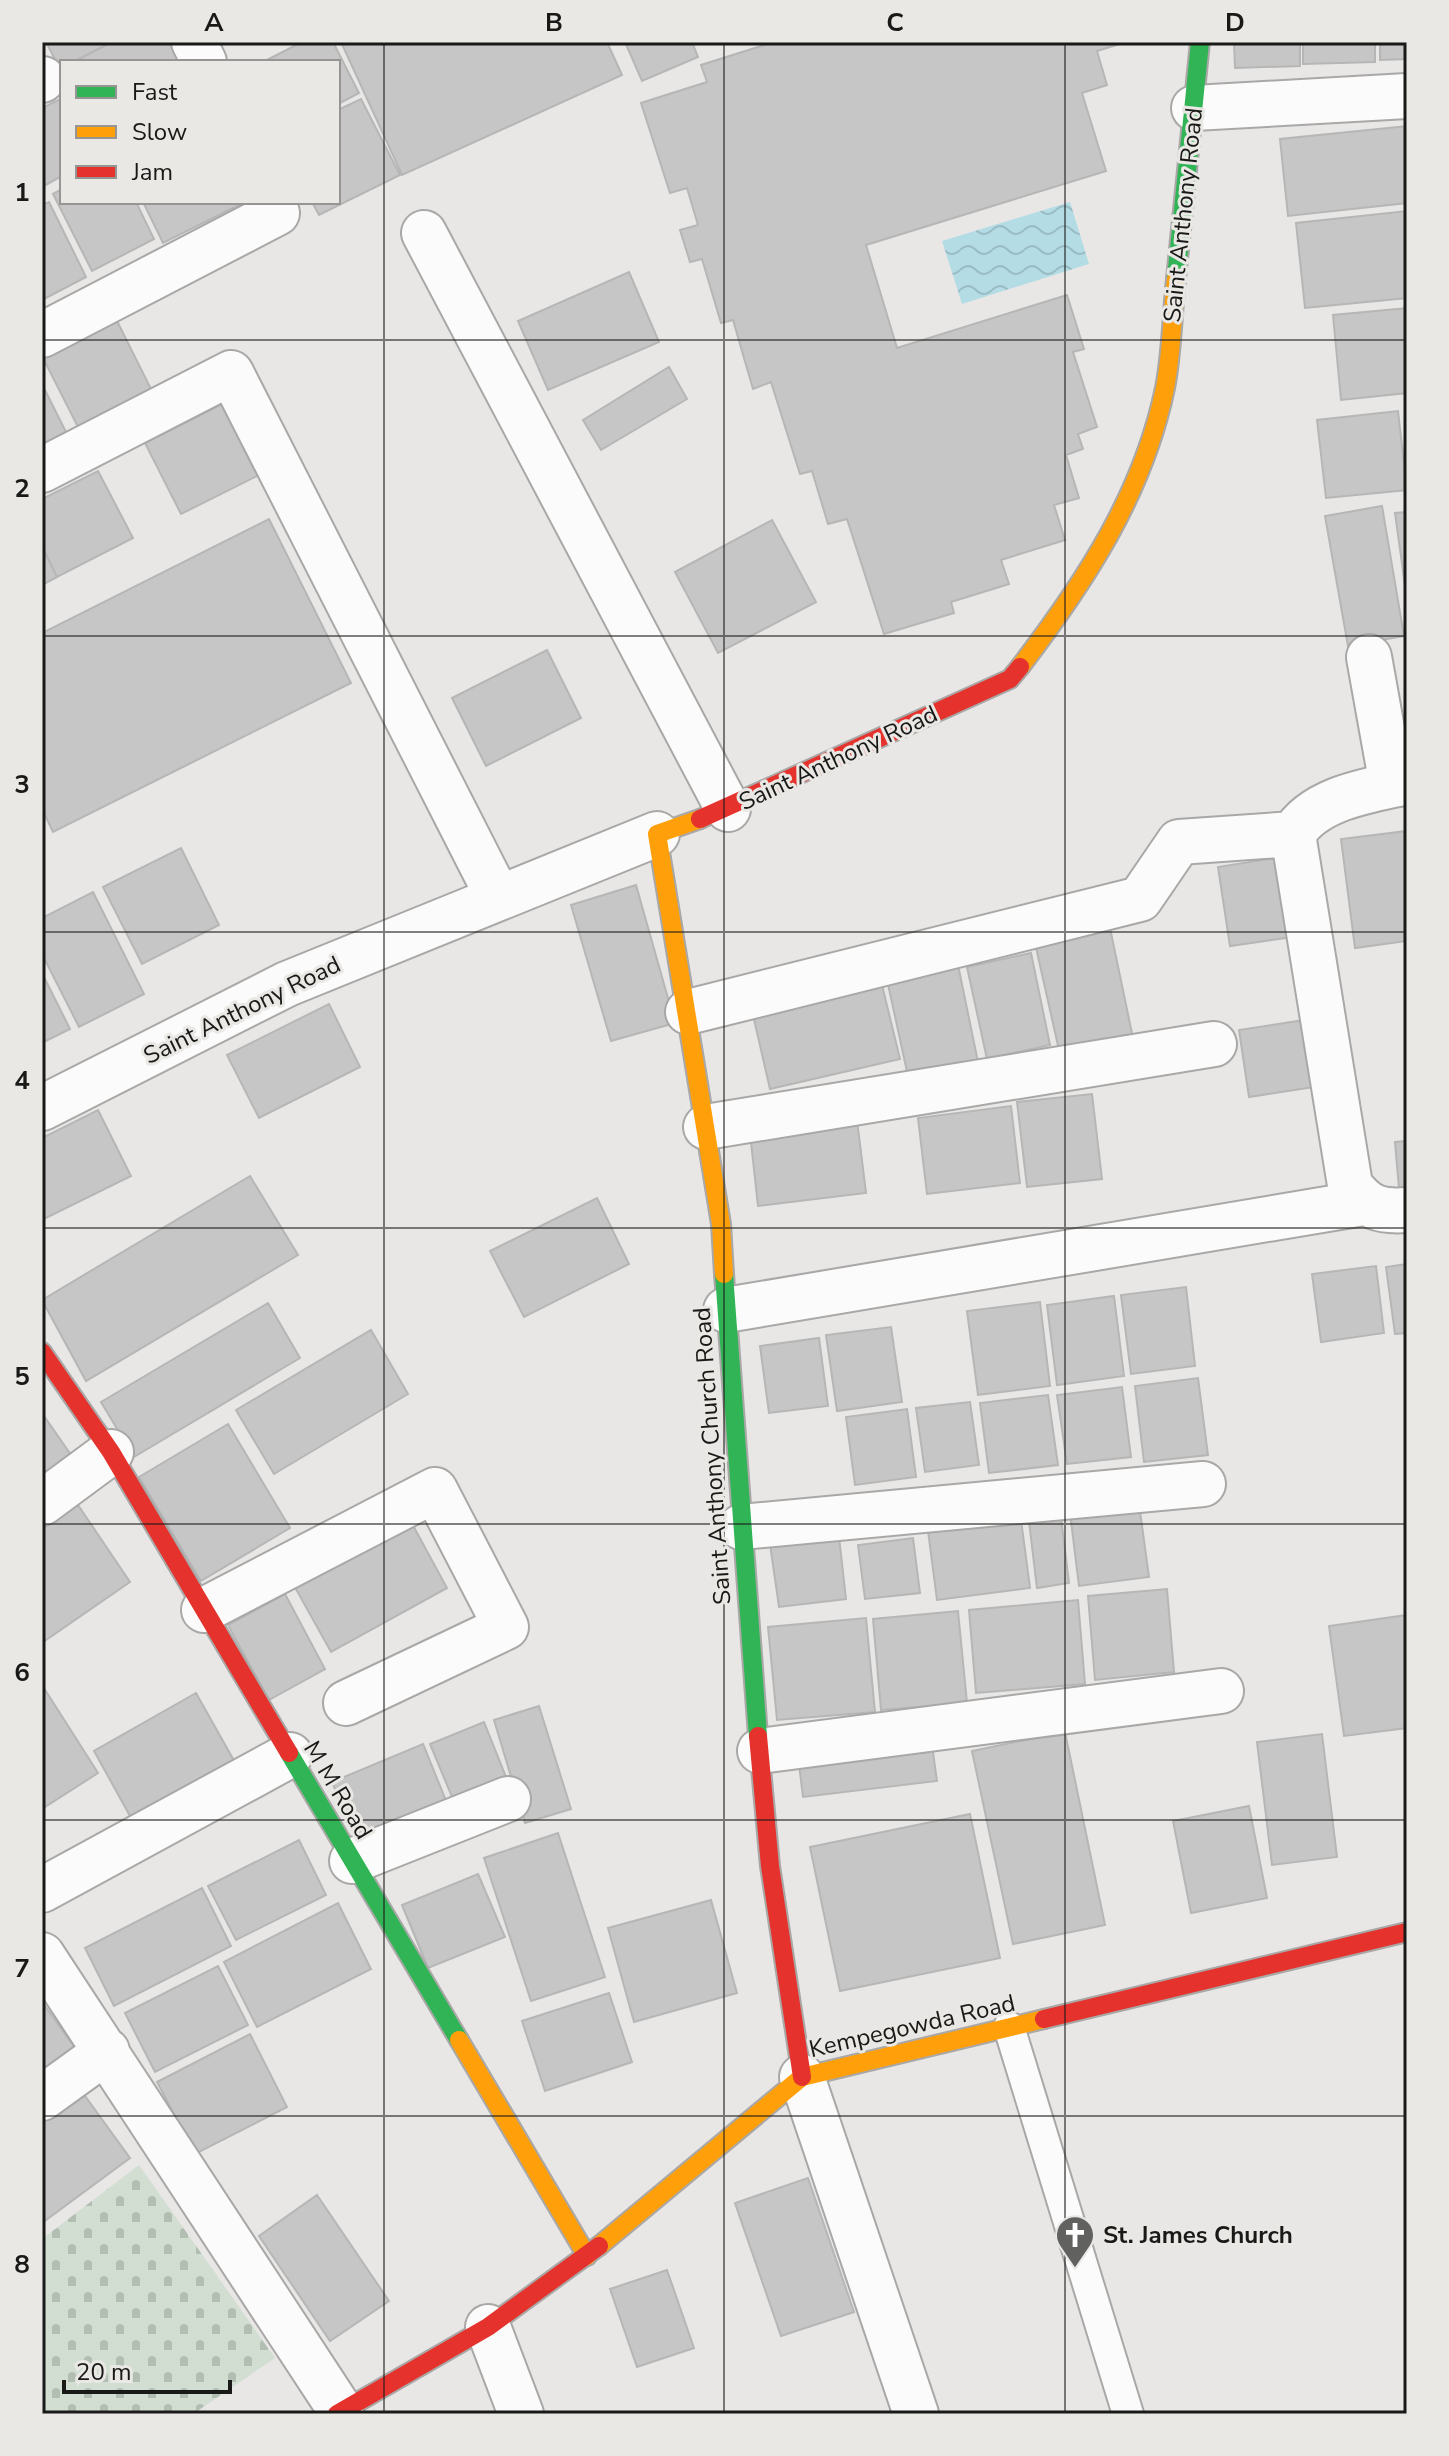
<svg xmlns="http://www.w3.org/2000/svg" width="1449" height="2456" font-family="'Nunito Sans',sans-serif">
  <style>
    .cemetery { fill: url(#cemetery-stones) }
    .water { fill: url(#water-waves) }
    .building { fill: #c7c6c6; stroke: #b6b6b6; stroke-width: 2 }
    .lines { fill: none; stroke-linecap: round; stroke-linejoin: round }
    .lane-casing { stroke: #a9a8a7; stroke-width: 34 }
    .street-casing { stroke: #a9a8a7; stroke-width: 48 }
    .fast-casing { stroke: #a9a8a7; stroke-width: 22 }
    .slow-casing { stroke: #a9a8a7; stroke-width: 22 }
    .jam-casing { stroke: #a9a8a7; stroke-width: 22 }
    .lane { stroke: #fcfbfb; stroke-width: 30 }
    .street { stroke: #fcfbfb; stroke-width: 44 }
    .fast { stroke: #30b455; stroke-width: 18 }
    .slow { stroke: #ff9f0a; stroke-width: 18 }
    .jam { stroke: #e5322d; stroke-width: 18 }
    .grid { fill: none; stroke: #191918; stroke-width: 2; stroke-opacity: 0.55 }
    .labels { text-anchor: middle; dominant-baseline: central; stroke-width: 6; stroke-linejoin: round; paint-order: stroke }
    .street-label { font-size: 24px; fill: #191918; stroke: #e9e8e5 }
    .poi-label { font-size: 24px; font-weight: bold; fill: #191918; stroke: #e9e8e5; text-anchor: start }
    .neatline { fill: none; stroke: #191918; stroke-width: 3 }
    .grid-label { font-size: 26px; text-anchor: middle; font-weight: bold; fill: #191918 }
  </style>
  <defs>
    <pattern id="cemetery-stones" width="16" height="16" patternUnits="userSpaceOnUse" patternTransform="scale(2)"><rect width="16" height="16" fill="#d1ded1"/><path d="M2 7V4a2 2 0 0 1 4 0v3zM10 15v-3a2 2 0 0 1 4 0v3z" fill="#b3beb3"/></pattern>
    <pattern id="water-waves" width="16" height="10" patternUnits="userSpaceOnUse" patternTransform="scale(2)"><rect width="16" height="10" fill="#b4dce5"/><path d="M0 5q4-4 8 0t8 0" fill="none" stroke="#9abcc4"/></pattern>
  </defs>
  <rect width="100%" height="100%" fill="#e8e7e6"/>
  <path class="cemetery" d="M 139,2165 L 275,2358 L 193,2414 L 42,2414 L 42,2239 Z"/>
  <path class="water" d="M 1070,202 L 1089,264 L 962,304 L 942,241 Z"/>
  <path class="building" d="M 46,42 L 112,42 L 73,62 L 62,62 L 60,69 Z
    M 112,42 L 176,42 L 185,62 L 73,62 Z
    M 302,42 L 333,42 L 359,93 L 338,104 L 338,62 L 263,62 Z
    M 341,42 L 607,42 L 622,75 L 402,175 Z
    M 625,42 L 692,42 L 698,57 L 642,81 Z
    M 774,42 L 1123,43 L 1097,51 L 1107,85 L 1082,93 L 1106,171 L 866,245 L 897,348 L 1067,295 L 1084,349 L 1073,352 L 1097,427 L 1078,434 L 1083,449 L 1066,455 L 1079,498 L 1054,505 L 1065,540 L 1001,560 L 1009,584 L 951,602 L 954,613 L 884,634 L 847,519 L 828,524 L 812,471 L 800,474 L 771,382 L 753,389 L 733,320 L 721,323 L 702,259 L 690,262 L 680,230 L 698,225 L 687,188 L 670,193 L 641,103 L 707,82 L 701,65 Z
    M 1234,42 L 1300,42 L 1300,66 L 1235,68 Z
    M 1303,42 L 1375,42 L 1375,62 L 1303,64 Z
    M 1380,42 L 1407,42 L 1407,59 L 1380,60 Z
    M 62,98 L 62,176 L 42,187 L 42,108 Z
    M 361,99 L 400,175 L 319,215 L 312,202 L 338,202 L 338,110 Z
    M 1407,126 L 1407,203 L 1288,216 L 1280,139 Z
    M 62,189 L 62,202 L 136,202 L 154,239 L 92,271 L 53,194 Z
    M 49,202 L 86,277 L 42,300 L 42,205 Z
    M 143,202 L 245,202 L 163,243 Z
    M 1407,211 L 1407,298 L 1305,308 L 1296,223 Z
    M 629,272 L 659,342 L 548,390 L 518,321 Z
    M 1407,308 L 1407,393 L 1341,400 L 1333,315 Z
    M 117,321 L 154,395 L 80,431 L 43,358 Z
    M 669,367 L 687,399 L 601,450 L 583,420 Z
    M 42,384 L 72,444 L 42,459 Z
    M 228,401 L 263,473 L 181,514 L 145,443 Z
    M 1398,411 L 1407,490 L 1326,498 L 1317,420 Z
    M 98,471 L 133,538 L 57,577 L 42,546 L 42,499 Z
    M 1382,506 L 1404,636 L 1348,646 L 1325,516 Z
    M 1407,512 L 1407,600 L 1395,513 Z
    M 269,519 L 351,683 L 53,832 L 42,809 L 42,633 Z
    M 772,520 L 816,602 L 718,653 L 675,572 Z
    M 42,546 L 57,577 L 42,585 Z
    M 547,650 L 581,718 L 486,766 L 452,698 Z
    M 1407,831 L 1407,941 L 1355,948 L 1341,839 Z
    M 181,848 L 219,925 L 142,964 L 103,887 Z
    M 1288,856 L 1300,936 L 1230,946 L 1218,867 Z
    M 636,885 L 675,1023 L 611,1041 L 571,905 Z
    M 93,892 L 144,994 L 79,1027 L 42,954 L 42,918 Z
    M 1110,928 L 1134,1043 L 1061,1059 L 1035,943 Z
    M 1031,953 L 1050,1045 L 987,1059 L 967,967 Z
    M 957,960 L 978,1062 L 908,1076 L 886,975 Z
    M 42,973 L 70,1029 L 42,1043 Z
    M 882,985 L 900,1059 L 770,1089 L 753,1015 Z
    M 329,1004 L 360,1067 L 259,1118 L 227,1055 Z
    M 1311,1019 L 1321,1086 L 1249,1097 L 1239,1030 Z
    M 1092,1094 L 1102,1179 L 1027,1187 L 1017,1102 Z
    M 1011,1106 L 1020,1183 L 927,1194 L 918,1118 Z
    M 98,1110 L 131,1176 L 42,1220 L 42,1138 Z
    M 857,1120 L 866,1193 L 758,1206 L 750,1133 Z
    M 1407,1141 L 1407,1200 L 1400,1200 L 1395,1142 Z
    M 250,1176 L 298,1255 L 86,1381 L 42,1300 Z
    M 597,1198 L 629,1264 L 524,1317 L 490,1251 Z
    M 1407,1264 L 1407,1333 L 1395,1334 L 1386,1267 Z
    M 1376,1266 L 1384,1333 L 1321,1342 L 1312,1274 Z
    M 1186,1287 L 1195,1366 L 1131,1374 L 1121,1295 Z
    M 1114,1296 L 1124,1376 L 1057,1385 L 1047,1305 Z
    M 1040,1302 L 1050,1386 L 978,1395 L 967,1311 Z
    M 268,1303 L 300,1358 L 134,1457 L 101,1402 Z
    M 891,1327 L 902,1402 L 837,1411 L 826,1335 Z
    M 371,1330 L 408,1394 L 274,1474 L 236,1410 Z
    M 819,1338 L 828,1406 L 769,1413 L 760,1346 Z
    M 1198,1378 L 1208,1455 L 1144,1462 L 1135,1386 Z
    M 1122,1387 L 1131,1457 L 1067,1464 L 1057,1395 Z
    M 1048,1395 L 1058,1465 L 989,1473 L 980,1403 Z
    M 970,1402 L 979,1465 L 925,1472 L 916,1408 Z
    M 907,1409 L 916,1477 L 855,1485 L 846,1417 Z
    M 42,1413 L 71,1455 L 42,1475 Z
    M 228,1424 L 290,1528 L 201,1581 L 139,1477 Z
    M 1139,1504 L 1149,1577 L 1079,1586 L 1070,1513 Z
    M 78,1505 L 130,1582 L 43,1642 L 42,1529 Z
    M 1060,1509 L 1069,1583 L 1037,1588 L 1028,1513 Z
    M 1020,1512 L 1030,1588 L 937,1600 L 927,1523 Z
    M 409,1518 L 447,1588 L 331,1652 L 292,1582 Z
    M 838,1528 L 846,1599 L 779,1607 L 769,1537 Z
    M 913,1538 L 920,1593 L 865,1599 L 858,1545 Z
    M 1167,1589 L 1174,1672 L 1095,1680 L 1088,1596 Z
    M 285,1594 L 325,1669 L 269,1700 L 228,1625 Z
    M 1078,1600 L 1085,1684 L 976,1693 L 969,1610 Z
    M 958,1611 L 967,1703 L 881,1710 L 873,1619 Z
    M 1407,1615 L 1407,1728 L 1344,1736 L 1329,1626 Z
    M 866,1618 L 875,1712 L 777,1720 L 768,1627 Z
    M 42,1685 L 98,1773 L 42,1809 Z
    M 196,1693 L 237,1766 L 135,1825 L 94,1751 Z
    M 539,1706 L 571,1809 L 525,1823 L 494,1720 Z
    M 484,1722 L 510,1787 L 457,1809 L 430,1744 Z
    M 1065,1732 L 1105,1925 L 1013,1944 L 972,1751 Z
    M 1322,1734 L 1337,1857 L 1272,1865 L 1257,1742 Z
    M 931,1738 L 937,1781 L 803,1797 L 798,1756 Z
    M 423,1744 L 451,1813 L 361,1851 L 332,1782 Z
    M 1249,1806 L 1267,1898 L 1191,1913 L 1173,1821 Z
    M 970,1814 L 1000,1958 L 840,1991 L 810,1847 Z
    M 558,1833 L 605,1977 L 531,2001 L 484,1858 Z
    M 299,1840 L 326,1895 L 236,1940 L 208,1886 Z
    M 478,1874 L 505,1937 L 428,1968 L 402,1905 Z
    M 202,1888 L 231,1946 L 114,2006 L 85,1948 Z
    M 711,1900 L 737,1993 L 634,2022 L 608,1928 Z
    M 338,1903 L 371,1969 L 257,2027 L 224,1962 Z
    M 218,1966 L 248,2025 L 155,2072 L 125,2013 Z
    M 609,1993 L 632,2062 L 545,2091 L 522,2021 Z
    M 45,2006 L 78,2052 L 42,2078 L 42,2008 Z
    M 250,2034 L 287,2107 L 195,2154 L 157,2082 Z
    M 80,2089 L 130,2158 L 42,2223 L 42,2117 Z
    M 808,2178 L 854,2312 L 781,2336 L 735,2203 Z
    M 317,2195 L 389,2301 L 330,2341 L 259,2236 Z
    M 667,2270 L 694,2348 L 637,2367 L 610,2289 Z"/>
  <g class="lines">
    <defs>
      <path id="lane" d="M 1009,2027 L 1128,2414"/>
      <path id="street" d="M 194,42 L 204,62
        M 42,80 L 43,79
        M 1194,108 L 1407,96
        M 424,233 L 728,809
        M 42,335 L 277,213 L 272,202
        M 42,470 L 231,373 L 498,897
        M 1369,657 L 1392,785
        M 1407,782 C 1367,791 1315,798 1293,834 L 1350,1185 C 1367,1208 1380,1212 1407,1210
        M 688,1012 L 1140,899 L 1179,842 L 1293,834
        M 42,1108 L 287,984 L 657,834
        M 706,1127 L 1214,1044
        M 726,1310 L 1363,1203
        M 42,1503 L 111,1452
        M 741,1527 L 1203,1484
        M 204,1610 L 435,1490 L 506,1627 L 346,1703
        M 760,1751 L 1221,1691
        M 352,1861 L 508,1799
        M 42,1890 L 290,1755
        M 42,1955 L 341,2411
        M 802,2077 L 916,2414
        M 42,2098 L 107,2051
        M 488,2327 L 521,2414"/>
      <path id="fast" d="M 1176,279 L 1200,42
        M 724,1274 L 758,1736
        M 289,1753 L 459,2040"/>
      <path id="slow" d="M 1020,667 C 1085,582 1143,494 1165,388 C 1172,353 1172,315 1176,279
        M 700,819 L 657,834 L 721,1224 L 724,1274
        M 459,2040 L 587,2256
        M 599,2246 L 802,2077 L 1044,2019"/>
      <path id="jam" d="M 700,819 L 1010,679 L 1020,667
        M 42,1352 L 111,1452 L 289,1753
        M 758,1736 L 770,1866 L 802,2077
        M 1044,2019 L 1407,1932
        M 337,2414 L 488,2327 L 599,2246"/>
    </defs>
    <use href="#lane" class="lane-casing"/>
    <use href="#street" class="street-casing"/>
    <use href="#fast" class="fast-casing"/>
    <use href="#slow" class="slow-casing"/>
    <use href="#jam" class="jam-casing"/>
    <use href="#lane" class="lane"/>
    <use href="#street" class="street"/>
    <use href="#fast" class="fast"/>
    <use href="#slow" class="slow"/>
    <use href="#jam" class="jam"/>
  </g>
  <path class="grid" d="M 384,42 L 384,2414M 724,42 L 724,2414M 1065,42 L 1065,2414M 42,340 L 1407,340M 42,636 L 1407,636M 42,932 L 1407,932M 42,1228 L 1407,1228M 42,1524 L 1407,1524M 42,1820 L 1407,1820M 42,2116 L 1407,2116"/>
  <defs>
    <symbol id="church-pin" viewBox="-11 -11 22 30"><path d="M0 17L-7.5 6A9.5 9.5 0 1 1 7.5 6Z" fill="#616160" stroke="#e9e8e5"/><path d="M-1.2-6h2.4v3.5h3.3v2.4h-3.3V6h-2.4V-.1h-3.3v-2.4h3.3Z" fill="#fff"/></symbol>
  </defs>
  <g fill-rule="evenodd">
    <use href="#church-pin" x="1053" y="2213" width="44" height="60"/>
  </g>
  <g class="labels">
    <g class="street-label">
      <text transform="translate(1183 215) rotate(-84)">Saint Anthony Road</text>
      <text transform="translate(838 758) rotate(-25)">Saint Anthony Road</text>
      <text transform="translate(242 1010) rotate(-26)">Saint Anthony Road</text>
      <text transform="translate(712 1456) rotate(-94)">Saint Anthony Church Road</text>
      <text transform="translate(338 1790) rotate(59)">M M Road</text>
      <text transform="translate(912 2026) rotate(-13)">Kempegowda Road</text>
    </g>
    <g class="poi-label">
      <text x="1103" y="2235">St. James Church</text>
    </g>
  </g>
  <rect width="1449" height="2456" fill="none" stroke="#e9e8e5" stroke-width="88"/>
  <rect x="60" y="60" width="280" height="144" fill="#e9e8e5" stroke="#969593" stroke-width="2"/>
  <rect x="76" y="86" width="40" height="12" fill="#30b455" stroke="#969593" stroke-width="2"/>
  <text x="132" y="100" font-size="24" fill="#191918">Fast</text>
  <rect x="76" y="126" width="40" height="12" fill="#ff9f0a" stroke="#969593" stroke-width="2"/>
  <text x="132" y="140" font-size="24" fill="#191918">Slow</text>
  <rect x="76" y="166" width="40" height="12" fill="#e5322d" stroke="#969593" stroke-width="2"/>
  <text x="132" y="180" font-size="24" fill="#191918">Jam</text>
  <path d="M64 2380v12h166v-12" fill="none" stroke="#191918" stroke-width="4"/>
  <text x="76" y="2380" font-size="24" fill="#191918" stroke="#e9e8e5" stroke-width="6" paint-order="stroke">20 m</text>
  <rect x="44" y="44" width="1361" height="2368" class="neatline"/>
  <g class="grid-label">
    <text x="214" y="31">A</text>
    <text x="554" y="31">B</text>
    <text x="895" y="31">C</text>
    <text x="1235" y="31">D</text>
    <text x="22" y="201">1</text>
    <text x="22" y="497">2</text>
    <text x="22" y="793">3</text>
    <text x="22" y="1089">4</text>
    <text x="22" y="1385">5</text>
    <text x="22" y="1681">6</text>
    <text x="22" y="1977">7</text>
    <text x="22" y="2273">8</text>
  </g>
</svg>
